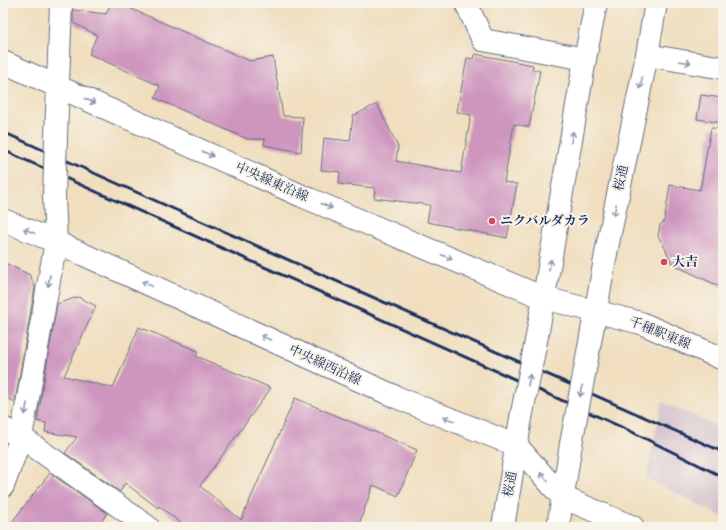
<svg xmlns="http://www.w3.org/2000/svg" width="726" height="530" font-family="'IM FELL Double Pica','Noto Serif JP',serif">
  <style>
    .industrial { fill: #d1bdcb }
    .building { fill: #ce95bf }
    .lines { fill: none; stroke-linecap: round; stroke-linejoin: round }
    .minor-casing { stroke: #666c80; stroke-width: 24 }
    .tertiary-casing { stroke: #666c80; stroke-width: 24 }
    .minor { stroke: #fff; stroke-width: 22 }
    .tertiary { stroke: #fff; stroke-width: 22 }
    .rail { stroke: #1b2f5e; stroke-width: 3 }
    .minor-bridge-casing { stroke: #666c80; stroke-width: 24; stroke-linecap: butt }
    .tertiary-bridge-casing { stroke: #666c80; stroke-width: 24; stroke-linecap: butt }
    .minor-bridge { stroke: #fff; stroke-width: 22 }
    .tertiary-bridge { stroke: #fff; stroke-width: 22 }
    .oneway { stroke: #8d97ae }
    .poi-dot { fill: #d1495b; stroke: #f7f3e8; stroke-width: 1.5 }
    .labels { text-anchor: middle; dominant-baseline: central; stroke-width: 4; stroke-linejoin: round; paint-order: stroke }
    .street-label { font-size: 13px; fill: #1b2f5e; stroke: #f7f3e8 }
    .poi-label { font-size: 13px; font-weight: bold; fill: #1b2f5e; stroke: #f7f3e8; text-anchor: start }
  </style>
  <rect width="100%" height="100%" fill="#f7f3e8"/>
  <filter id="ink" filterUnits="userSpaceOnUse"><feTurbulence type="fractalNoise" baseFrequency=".025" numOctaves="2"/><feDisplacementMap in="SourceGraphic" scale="8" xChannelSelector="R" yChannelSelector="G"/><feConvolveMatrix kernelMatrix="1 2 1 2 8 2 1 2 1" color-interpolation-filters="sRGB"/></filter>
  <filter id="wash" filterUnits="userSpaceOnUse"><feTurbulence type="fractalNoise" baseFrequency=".012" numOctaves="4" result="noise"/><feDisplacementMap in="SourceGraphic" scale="16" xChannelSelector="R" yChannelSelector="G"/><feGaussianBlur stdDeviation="0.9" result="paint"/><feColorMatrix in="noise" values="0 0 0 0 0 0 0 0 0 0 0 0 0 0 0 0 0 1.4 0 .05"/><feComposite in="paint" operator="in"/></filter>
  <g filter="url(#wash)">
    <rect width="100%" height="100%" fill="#f0debe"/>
    <path class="industrial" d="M 662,402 L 723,429 L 723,517 L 646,478 Z"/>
    <g id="blocks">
      <path class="building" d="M 111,3 L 118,3 L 250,61 L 273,57 L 283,116 L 303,117 L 301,152 L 264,145 L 265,139 L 247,139 L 155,98 L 160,86 L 89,54 L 97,35 L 73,23 L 73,10 L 106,14 Z
        M 475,54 L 533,65 L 532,69 L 540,71 L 529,127 L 514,124 L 504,182 L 517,184 L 507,238 L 427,222 L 430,205 L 374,198 L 375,188 L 339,184 L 340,172 L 321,170 L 324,138 L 350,141 L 353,116 L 377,104 L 398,147 L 396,161 L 461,173 L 471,115 L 457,112 L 467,58 L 474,59 Z
        M 701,95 L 723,98 L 723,123 L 697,119 Z
        M 711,128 L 723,129 L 723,288 L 672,264 L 665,248 L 658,236 L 660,225 L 664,222 L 670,185 L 700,190 Z
        M 3,262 L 30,275 L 35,287 L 15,402 L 3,396 Z
        M 78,297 L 96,306 L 64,376 L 113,388 L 139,327 L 198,351 L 196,356 L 271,388 L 200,486 L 241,520 L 295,398 L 417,450 L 398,496 L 373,485 L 358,527 L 186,527 L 159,506 L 158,508 L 125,483 L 120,492 L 65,453 L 77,437 L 45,432 L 46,423 L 37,421 L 57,304 Z
        M 50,473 L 107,513 L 98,527 L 8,527 Z"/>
    </g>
  </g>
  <g filter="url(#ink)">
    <use href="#blocks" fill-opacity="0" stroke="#666c80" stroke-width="1"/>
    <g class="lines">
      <defs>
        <path id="minor" d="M 466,3 L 483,40 L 585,59
          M 647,55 L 723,68
          M 3,62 L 302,196 L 544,298
          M 56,137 L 61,3
          M 3,220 L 56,242 L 396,397 L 517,446 L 562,497 L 633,527
          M 3,428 L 21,437 L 148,527
          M 3,486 L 21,437 L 50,275 L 56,242 L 54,196"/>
        <path id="tertiary" d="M 544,298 L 641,323 L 723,359
          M 538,331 L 585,59 L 596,3
          M 588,353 L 608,243 L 647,55 L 656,3
          M 503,527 L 521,418
          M 558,527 L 571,444"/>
      </defs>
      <use href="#minor" class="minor-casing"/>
      <use href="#tertiary" class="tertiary-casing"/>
      <use href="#minor" class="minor"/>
      <use href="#tertiary" class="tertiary"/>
      <path class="rail" d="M 3,132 L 196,219 L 723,452
        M 3,150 L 628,430 L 723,477"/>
      <defs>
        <path id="minor-bridge" d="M 54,196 L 56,137"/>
        <path id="tertiary-bridge" d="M 521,418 L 538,331
          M 571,444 L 588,353"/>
      </defs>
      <use href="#minor-bridge" class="minor-bridge-casing"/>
      <use href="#tertiary-bridge" class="tertiary-bridge-casing"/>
      <use href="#minor-bridge" class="minor-bridge"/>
      <use href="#tertiary-bridge" class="tertiary-bridge"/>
    </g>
    <defs><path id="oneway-shaft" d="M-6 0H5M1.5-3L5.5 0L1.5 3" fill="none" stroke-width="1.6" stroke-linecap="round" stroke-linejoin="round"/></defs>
    <g class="oneway">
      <use href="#oneway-shaft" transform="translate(685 62) rotate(10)"/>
      <use href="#oneway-shaft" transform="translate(641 83) rotate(102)"/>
      <use href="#oneway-shaft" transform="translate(90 101) rotate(24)"/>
      <use href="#oneway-shaft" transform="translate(572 137) rotate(-80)"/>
      <use href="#oneway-shaft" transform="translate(208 154) rotate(24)"/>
      <use href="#oneway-shaft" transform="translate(327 206) rotate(23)"/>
      <use href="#oneway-shaft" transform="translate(615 210) rotate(102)"/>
      <use href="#oneway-shaft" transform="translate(29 231) rotate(-157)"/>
      <use href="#oneway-shaft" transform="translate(447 257) rotate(23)"/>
      <use href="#oneway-shaft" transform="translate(550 265) rotate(-80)"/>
      <use href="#oneway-shaft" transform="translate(49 281) rotate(100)"/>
      <use href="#oneway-shaft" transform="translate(147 284) rotate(-155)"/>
      <use href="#oneway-shaft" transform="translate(266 338) rotate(-155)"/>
      <use href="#oneway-shaft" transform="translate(529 380) rotate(-79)"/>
      <use href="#oneway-shaft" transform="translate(581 391) rotate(101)"/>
      <use href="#oneway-shaft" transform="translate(26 409) rotate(100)"/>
      <use href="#oneway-shaft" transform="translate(449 419) rotate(-158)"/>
      <use href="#oneway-shaft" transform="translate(544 477) rotate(-131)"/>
    </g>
  </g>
  <g class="poi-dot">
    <circle cx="492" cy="221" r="4"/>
    <circle cx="664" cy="262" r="4"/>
  </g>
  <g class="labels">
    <g class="street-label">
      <text transform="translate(621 178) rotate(-78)">桜通</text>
      <text transform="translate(272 182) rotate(24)">中央線東沿線</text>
      <text transform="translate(660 333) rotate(22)">千種駅東線</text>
      <text transform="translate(325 365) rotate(25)">中央線西沿線</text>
      <text transform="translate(510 484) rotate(-80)">桜通</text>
    </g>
    <g class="poi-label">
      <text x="500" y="221">ニクバルダカラ</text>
      <text x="672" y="262">大吉</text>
    </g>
  </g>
  <rect width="726" height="530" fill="none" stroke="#f7f3e8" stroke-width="16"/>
</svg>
